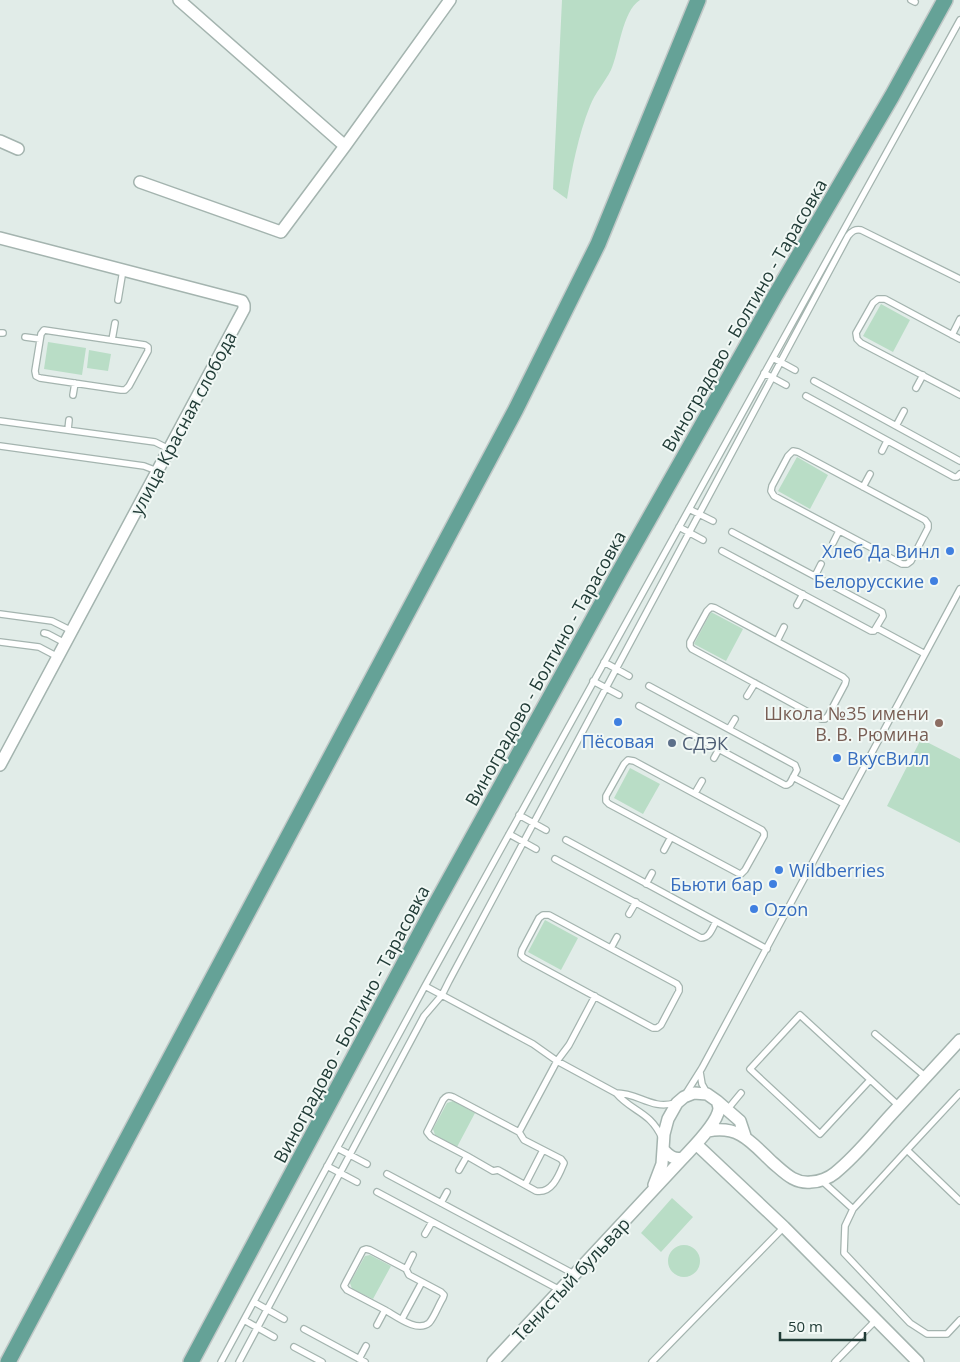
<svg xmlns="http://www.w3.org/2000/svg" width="960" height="1362" font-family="'Open Sans',sans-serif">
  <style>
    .green { fill: #b9ddc6 }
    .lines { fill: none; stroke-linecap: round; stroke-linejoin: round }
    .service-casing { stroke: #a4b4af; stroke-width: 8 }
    .minor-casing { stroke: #a4b4af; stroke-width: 14 }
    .primary-casing { stroke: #c1c8c7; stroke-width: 18 }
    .service { stroke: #fff; stroke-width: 5.5 }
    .minor { stroke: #fff; stroke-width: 11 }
    .primary { stroke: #65a297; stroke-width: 15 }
    .shop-dot { fill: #3f7fe0; stroke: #f1f8f5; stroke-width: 2 }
    .education-dot { fill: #8d6e63; stroke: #f1f8f5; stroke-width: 2 }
    .service-dot { fill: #5c6f8a; stroke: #f1f8f5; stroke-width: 2 }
    .labels { text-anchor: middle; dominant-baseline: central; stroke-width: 4; stroke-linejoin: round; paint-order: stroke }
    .street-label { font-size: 18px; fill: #213c37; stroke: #f1f8f5 }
    .shop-label { font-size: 18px; fill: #366cbe; stroke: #f1f8f5; text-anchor: end }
    .education-label { font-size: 18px; fill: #785e54; stroke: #f1f8f5; text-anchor: end }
    .service-label { font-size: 18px; fill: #4e5e75; stroke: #f1f8f5; text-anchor: start }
  </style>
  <rect width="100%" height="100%" fill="#e1ece8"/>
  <path class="green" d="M 562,0 L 640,0 C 622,11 619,53 611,70 C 605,82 595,93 590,106 C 578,136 572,168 567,199 L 553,189 Z
    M 881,304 L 910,320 L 893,352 L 863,336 Z
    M 48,342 L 86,348 L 82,375 L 44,369 Z
    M 89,350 L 111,354 L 108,371 L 87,368 Z
    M 797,457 L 828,475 L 810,509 L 778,491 Z
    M 711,612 L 743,629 L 726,661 L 694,644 Z
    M 921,739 L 960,759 L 960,843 L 887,806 Z
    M 630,768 L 660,784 L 643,814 L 614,798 Z
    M 545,920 L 578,938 L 561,970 L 528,952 Z
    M 453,1101 L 475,1113 L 457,1147 L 435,1135 L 433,1129 L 447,1103 Z
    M 672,1198 L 693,1217 L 661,1252 L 641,1233 Z
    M668 1261a16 16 0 1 1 32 0a16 16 0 1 1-32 0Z
    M 370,1255 L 391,1266 L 373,1299 L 352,1289 L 350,1283 L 365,1256 Z"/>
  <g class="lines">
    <defs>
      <path id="service" d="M 911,0 L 915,2
        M 118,300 L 123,270
        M 44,330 L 145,345 L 148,347 L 148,351 L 129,386 L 125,390 L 121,390 L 40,378 L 36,376 L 35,371 L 41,334 Z
        M 0,333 L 3,333
        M 952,335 L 960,319
        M 25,337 L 40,339
        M 960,339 L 885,299 L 878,299 L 873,303 L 856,333 L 857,339 L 861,343 L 960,395
        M 112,340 L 115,323
        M 773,358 L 795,370
        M 764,373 L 786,385
        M 814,381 L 960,461
        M 916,388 L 923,375
        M 73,395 L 75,383
        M 806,396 L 954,477 L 957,477 L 960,474
        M 0,421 L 155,442 L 169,449
        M 896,426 L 904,411
        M 68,430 L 69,420
        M 0,446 L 144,466 L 157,471
        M 793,451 L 798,452 L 925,520 L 928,524 L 928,528 L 911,561 L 907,564 L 902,564 L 774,496 L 771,491 L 772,486 L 788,456 Z
        M 882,451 L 887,441
        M 863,487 L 870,474
        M 689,509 L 713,521
        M 679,527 L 703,540
        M 833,543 L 839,531
        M 722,551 L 871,631 L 874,631 L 883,616 L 882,612 L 732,532
        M 815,576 L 821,564
        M 797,605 L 803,594
        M 711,607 L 715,608 L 843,677 L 846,680 L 845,684 L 828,716 L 825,719 L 821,719 L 692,649 L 690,646 L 690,642 L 707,611 Z
        M 0,614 L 52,621 L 72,631
        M 877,628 L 925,654
        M 44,633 L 48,634 L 65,643
        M 777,641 L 784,627
        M 0,642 L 39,647 L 58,657
        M 604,662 L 629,676
        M 593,681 L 619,695
        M 747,696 L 755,683
        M 639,706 L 785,785 L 787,785 L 790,783 L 797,770 L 795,765 L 649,686
        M 729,729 L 735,719
        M 714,758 L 719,749
        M 628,760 L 634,761 L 762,830 L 764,833 L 764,836 L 745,870 L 741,874 L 738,873 L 609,804 L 606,801 L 606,796 L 624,764 Z
        M 793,777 L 844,804
        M 695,793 L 702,781
        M 519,815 L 546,830
        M 509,834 L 536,849
        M 566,840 L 767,949
        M 664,850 L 671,837
        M 555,859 L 701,938 C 710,938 712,928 716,922
        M 646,884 L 652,873
        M 629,914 L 636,902
        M 543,915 L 549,915 L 677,984 L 679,987 L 679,991 L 661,1025 L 657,1028 L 653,1028 L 524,958 L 521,955 L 522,950 L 539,918 Z
        M 611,948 L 617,937
        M 425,986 L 533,1044 L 557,1061 L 616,1093 C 632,1112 650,1111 662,1138
        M 875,1034 L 926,1077
        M 700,1072 L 702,1084 L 707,1093
        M 870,1080 L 820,1134 L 750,1069 L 800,1015 L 899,1106
        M 616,1093 C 639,1093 651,1110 675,1103
        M 685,1095 L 702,1068 L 960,589
        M 727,1110 L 741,1093
        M 337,1148 L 367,1164
        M 907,1150 L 960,1093
        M 467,1156 L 493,1171 L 498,1170 L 536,1191 C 552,1194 559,1175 564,1163 L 561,1159 L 524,1140 L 519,1132
        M 327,1166 L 357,1182
        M 459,1170 L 467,1156 L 431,1137 L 427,1132 L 443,1100 C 446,1096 448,1095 453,1097 L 519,1132 L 557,1061 L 569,1045 L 595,996
        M 387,1174 L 574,1274
        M 821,1180 L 853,1209
        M 525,1185 L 543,1150
        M 377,1192 L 560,1290
        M 960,1201 L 907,1150 L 853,1209 L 845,1226 L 844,1253 L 910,1323 L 927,1334 L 947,1334 L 960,1320
        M 441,1203 L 447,1192
        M 425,1234 L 432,1222
        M 254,1302 L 284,1319
        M 385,1310 C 396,1316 417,1333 429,1323 C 434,1318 439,1304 443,1298 L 444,1295 L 441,1292 L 409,1275 L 406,1269
        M 402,1319 L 422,1282
        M 244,1320 L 274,1337
        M 377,1325 L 385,1310 L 347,1290 L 344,1286 L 346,1282 L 363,1250 L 366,1249 L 370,1250 L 406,1269 L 413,1255
        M 304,1329 L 365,1362
        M 294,1347 L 322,1362
        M 359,1359 L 366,1346
        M 221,1362 L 425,986 L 960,20
        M 239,1362 L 424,1016 L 442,995 L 449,981 L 848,236 C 852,231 855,229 861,230 L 960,279
        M 652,1362 L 784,1227
        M 835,1362 L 876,1320"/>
      <path id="minor" d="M 179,0 L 345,146
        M 0,141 L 18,149
        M 140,182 L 281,232 L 345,146 L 450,0
        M 0,238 L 242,301 L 244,305 L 244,309 L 0,765
        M 717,1101 C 718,1104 719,1106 719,1109 C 717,1124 693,1147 683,1158 C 674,1160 669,1156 663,1149 L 664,1134 L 668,1119 L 677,1103 L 684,1097 L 694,1093 L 707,1094 L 717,1101 L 740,1121 L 745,1136
        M 708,1131 C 739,1125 751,1142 772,1162 C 784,1172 794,1184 811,1182 C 819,1182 829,1178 835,1173 C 855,1157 871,1137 888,1118 C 912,1092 936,1066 960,1040
        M 696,1144 L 784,1227 L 918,1362
        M 654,1185 L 662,1164 L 663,1149
        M 493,1362 L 683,1158"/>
      <path id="primary" d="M 8,1362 L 516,409 L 598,244 L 698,0
        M 191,1362 L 432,911 L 619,572 L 775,296 L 892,96 L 945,0"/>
    </defs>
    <use href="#service" class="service-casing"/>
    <use href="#minor" class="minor-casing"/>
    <use href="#primary" class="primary-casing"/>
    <use href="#service" class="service"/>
    <use href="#minor" class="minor"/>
    <use href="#primary" class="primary"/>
  </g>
  <g class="shop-dot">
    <circle cx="950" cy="551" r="5"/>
    <circle cx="934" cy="581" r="5"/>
    <circle cx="618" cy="722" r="5"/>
    <circle cx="837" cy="758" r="5"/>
    <circle cx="779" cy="870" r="5"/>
    <circle cx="773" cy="884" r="5"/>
    <circle cx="754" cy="909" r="5"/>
  </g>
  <circle class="education-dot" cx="939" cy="723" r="5"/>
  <circle class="service-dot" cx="672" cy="743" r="5"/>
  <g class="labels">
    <g class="street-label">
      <text transform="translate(744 315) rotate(-60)">Виноградово - Болтино - Тарасовка</text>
      <text transform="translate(183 423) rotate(-62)">улица Красная слобода</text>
      <text transform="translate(545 668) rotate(-61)">Виноградово - Болтино - Тарасовка</text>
      <text transform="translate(351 1024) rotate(-62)">Виноградово - Болтино - Тарасовка</text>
      <text transform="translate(571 1279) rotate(-47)">Тенистый бульвар</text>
    </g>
    <g class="shop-label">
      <text x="940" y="551">Хлеб Да Винл</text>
      <text x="924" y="581">Белорусские</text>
      <text x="618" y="741" text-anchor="middle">Пёсовая</text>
      <text x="847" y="758" text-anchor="start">ВкусВилл</text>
      <text x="789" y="870" text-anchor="start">Wildberries</text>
      <text x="763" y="884">Бьюти бар</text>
      <text x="764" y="909" text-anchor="start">Ozon</text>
    </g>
    <g class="education-label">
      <text x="929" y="713">Школа №35 имени<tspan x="929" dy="21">В. В. Рюмина</tspan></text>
    </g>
    <g class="service-label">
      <text x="682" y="743">СДЭК</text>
    </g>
  </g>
  <path d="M780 1332v8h85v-8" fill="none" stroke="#213c37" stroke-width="2.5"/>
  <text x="788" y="1332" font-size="15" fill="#213c37" stroke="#f1f8f5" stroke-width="4" paint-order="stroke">50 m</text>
</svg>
